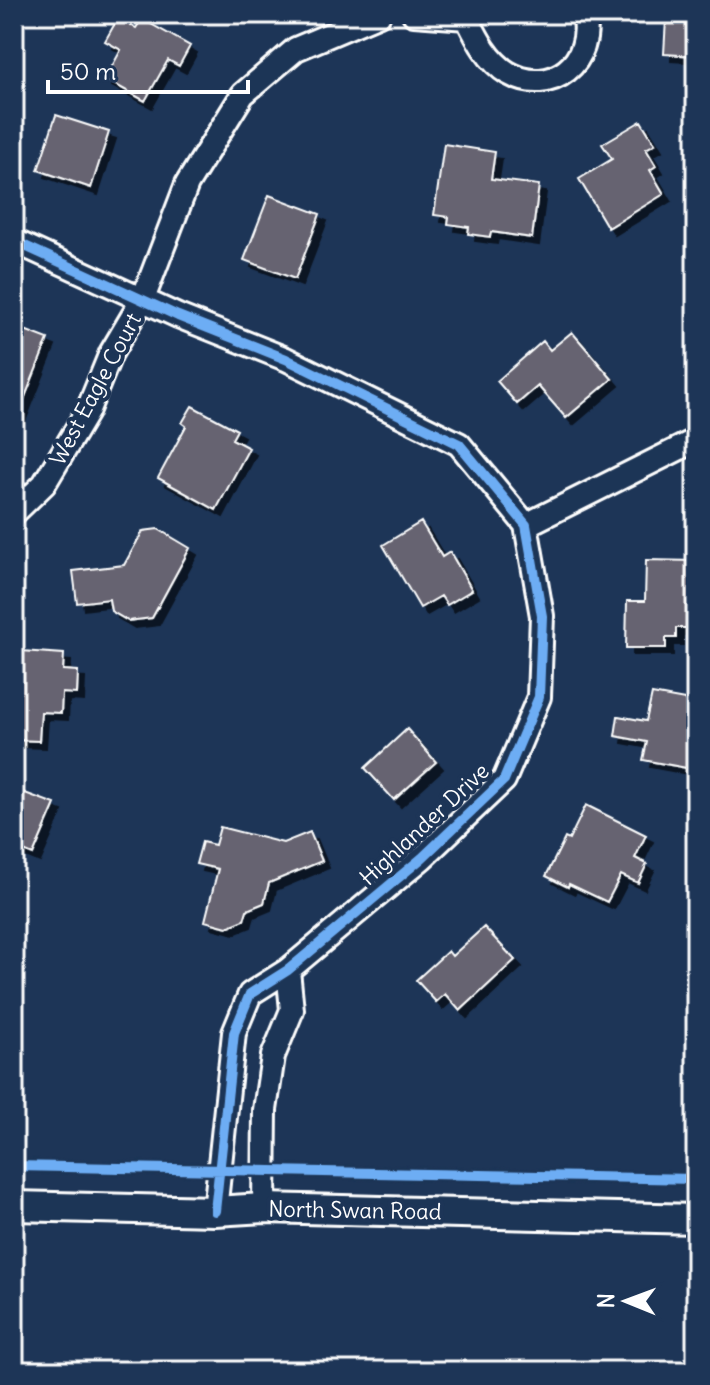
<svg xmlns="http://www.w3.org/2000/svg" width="710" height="1385" font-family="Delius,sans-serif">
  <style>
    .building { fill: #666471; stroke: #fff; stroke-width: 2; filter: url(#shadow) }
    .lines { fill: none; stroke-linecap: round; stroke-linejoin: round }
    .minor-casing { stroke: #fff; stroke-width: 28 }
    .tertiary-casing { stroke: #fff; stroke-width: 34 }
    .minor { stroke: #1d3557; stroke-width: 22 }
    .tertiary { stroke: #1d3557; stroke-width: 28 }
    .cycleway-casing { stroke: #1d3557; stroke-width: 15 }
    .cycleway { stroke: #6dadf4; stroke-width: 10 }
    .labels { text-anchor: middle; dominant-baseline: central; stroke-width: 8; stroke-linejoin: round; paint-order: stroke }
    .street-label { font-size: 22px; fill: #fff; stroke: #1d3557 }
  </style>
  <defs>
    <filter id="shadow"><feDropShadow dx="7" dy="7" stdDeviation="0" flood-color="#0009"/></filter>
  </defs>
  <rect width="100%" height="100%" fill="#1d3557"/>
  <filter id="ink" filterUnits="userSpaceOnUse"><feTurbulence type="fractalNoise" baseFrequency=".0125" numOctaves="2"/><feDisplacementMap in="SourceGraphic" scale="16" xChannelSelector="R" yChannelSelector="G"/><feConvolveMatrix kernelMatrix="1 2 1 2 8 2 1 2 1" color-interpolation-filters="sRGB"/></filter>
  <g filter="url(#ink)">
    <path class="building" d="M 118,18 L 136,28 L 142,19 L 190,46 L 179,66 L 168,60 L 145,101 L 105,79 L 121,50 L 105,41 Z
      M 666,19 L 696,21 L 696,56 L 664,54 Z
      M 56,115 L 109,132 L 91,188 L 38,170 Z
      M 641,121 L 655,144 L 646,149 L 656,166 L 650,170 L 664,194 L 608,228 L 579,179 L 612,159 L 602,144 Z
      M 444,144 L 495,152 L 491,179 L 539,185 L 532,238 L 491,232 L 490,237 L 468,234 L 469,227 L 448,224 L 449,217 L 434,215 Z
      M 269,195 L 320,214 L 295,279 L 244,260 Z
      M 14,326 L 48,339 L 15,422 L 14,422 Z
      M 572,332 L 612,379 L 566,418 L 538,386 L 517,404 L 497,381 L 543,341 L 550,350 Z
      M 192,406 L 237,430 L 232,439 L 249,448 L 216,510 L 158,478 L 186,426 L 182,423 Z
      M 421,522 L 442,557 L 450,552 L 472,590 L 447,605 L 441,596 L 420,608 L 383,545 Z
      M 158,529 L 190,548 L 152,618 L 128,621 L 111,611 L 109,599 L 77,603 L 73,571 L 124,565 L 143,531 Z
      M 646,560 L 696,561 L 696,628 L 676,628 L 676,638 L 666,638 L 666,648 L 626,648 L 627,601 L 645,601 Z
      M 21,651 L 64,654 L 63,670 L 78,671 L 77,694 L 62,693 L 61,713 L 41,712 L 39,741 L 14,740 L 14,698 L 18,699 Z
      M 652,694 L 696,702 L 696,747 L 692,769 L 643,760 L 647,742 L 615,736 L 618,716 L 646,721 Z
      M 407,729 L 436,762 L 394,800 L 365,768 Z
      M 14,789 L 55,804 L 33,855 L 14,847 Z
      M 586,805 L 646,835 L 635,858 L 647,864 L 638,883 L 621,875 L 607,902 L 569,884 L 568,887 L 546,876 L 565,838 L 569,840 Z
      M 220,827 L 283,843 L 310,832 L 322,861 L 269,883 L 264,903 L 247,910 L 244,920 L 227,927 L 205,921 L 218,869 L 196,864 L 202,842 L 215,845 Z
      M 484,927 L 515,960 L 460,1011 L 445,994 L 436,1002 L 416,980 L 448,951 L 452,956 Z"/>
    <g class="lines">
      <defs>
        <path id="minor" d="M 414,14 L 467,18 L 473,14
          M 467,18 C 477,38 488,61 508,73 C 552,98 595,61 584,14
          M 14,241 L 178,316 L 286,359 L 459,444 L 526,525 L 542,616 L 539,697 L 504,780 L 422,858 L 288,970 L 250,994 L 234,1033 L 215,1211
          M 14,513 L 44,484 L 87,412 L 111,353 L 143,299 L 187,184 L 243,94 L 296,49 L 379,14
          M 526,525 L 696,440
          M 264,1208 L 265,1110 L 273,1056 L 292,1010 L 288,970"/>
        <path id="tertiary" d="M 14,1206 L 215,1211 L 264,1208 L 696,1219"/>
      </defs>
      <use href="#minor" class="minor-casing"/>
      <use href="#tertiary" class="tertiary-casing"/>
      <use href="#minor" class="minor"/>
      <use href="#tertiary" class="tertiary"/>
      <defs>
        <path id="cycleway" d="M 14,241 L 178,316 L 286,359 L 459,444 L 526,525 L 542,616 L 539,697 L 504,780 L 422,858 L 288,970 L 250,994 L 234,1033 L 215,1211
          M 14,1166 L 696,1179"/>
      </defs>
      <use href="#cycleway" class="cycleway-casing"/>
      <use href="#cycleway" class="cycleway"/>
    </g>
  </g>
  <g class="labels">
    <g class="street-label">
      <text transform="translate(95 389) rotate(-62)">West Eagle Court</text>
      <text transform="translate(424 824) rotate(-43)">Highlander Drive</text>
      <text transform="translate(355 1210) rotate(1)">North Swan Road</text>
    </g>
  </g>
  <rect width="710" height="1385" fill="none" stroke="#1d3557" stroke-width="48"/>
  <rect x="24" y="24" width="662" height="1337" fill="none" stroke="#fff" stroke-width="3" filter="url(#ink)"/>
  <g transform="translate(626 1301) rotate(271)" stroke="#1d3557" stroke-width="6" paint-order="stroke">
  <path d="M0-6L14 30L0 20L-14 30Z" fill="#ffffff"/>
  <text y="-12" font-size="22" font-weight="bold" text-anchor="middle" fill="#ffffff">N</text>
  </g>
  <path d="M48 80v12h200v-12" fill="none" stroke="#ffffff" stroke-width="4"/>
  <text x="60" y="80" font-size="24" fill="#ffffff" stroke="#1d3557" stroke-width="6" paint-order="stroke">50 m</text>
</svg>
